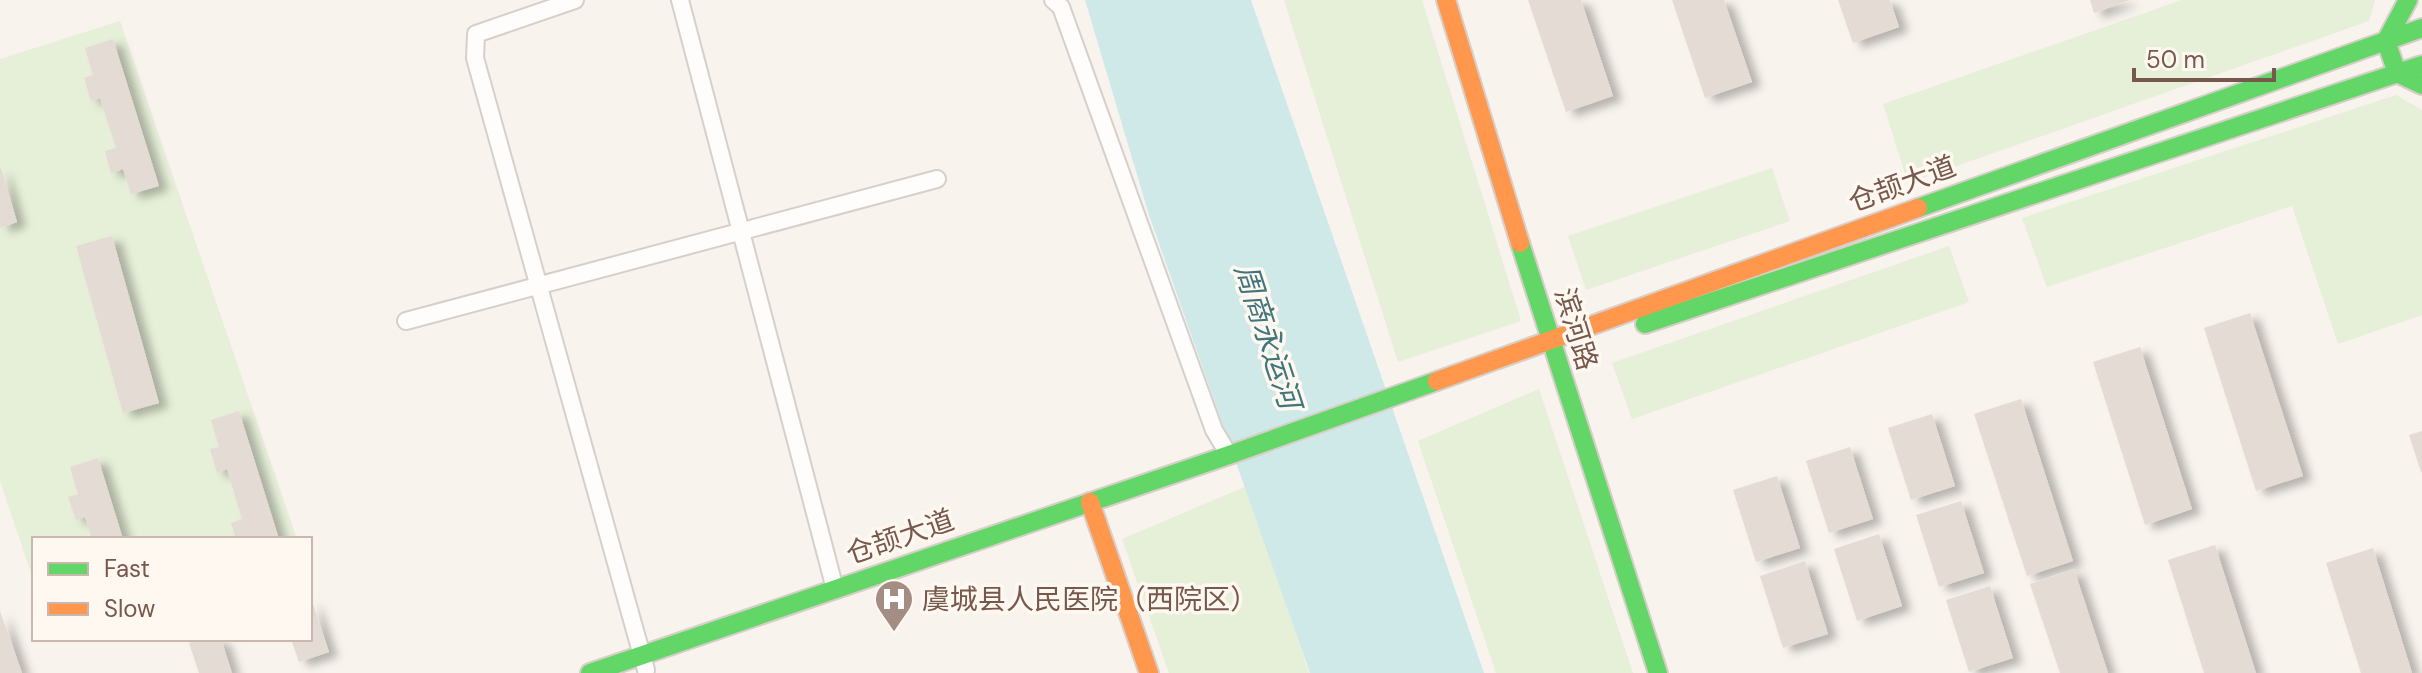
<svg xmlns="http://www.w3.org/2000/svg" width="2422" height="673" font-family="'DM Sans','Noto Sans SC',sans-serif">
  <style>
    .green { fill: #e6efd8 }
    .water { fill: #cfe8e8 }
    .building { fill: #e5dbd5; filter: url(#shadow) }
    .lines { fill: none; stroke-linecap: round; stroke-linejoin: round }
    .street-casing { stroke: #d7cfca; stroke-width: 20 }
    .fast-casing { stroke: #d8cec9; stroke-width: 22 }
    .slow-casing { stroke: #d8cec9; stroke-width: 22 }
    .street { stroke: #fefdfc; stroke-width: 16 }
    .fast { stroke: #63d668; stroke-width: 18 }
    .slow { stroke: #ff974d; stroke-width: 18 }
    .labels { text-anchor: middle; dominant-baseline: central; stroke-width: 7; stroke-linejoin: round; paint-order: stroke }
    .street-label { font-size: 28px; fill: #77584c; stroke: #fff8f0 }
    .poi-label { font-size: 28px; fill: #77584c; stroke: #fff8f0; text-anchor: start }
    .water-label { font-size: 30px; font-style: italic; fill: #40767c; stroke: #fff8f0 }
  </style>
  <defs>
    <filter id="shadow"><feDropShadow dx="9" dy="5" stdDeviation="4" flood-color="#0004"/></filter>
  </defs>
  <rect width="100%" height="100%" fill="#f8f3ed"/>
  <path class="green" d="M 1284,0 L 1422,0 L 1521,321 L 1398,362 Z
    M 2182,0 L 2375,0 L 2369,21 L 1908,183 L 1883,104 Z
    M 120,21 L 297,539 L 34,539 L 34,582 L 0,481 L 0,59 Z
    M 2396,95 L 2422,110 L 2422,315 L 2338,344 L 2292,206 L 2047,287 L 2022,218 Z
    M 1772,168 L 1790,221 L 1586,290 L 1568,236 Z
    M 1949,246 L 1969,302 L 1632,419 L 1612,363 Z
    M 1539,389 L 1633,673 L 1496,673 L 1418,441 Z
    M 1247,486 L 1309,673 L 1169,673 L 1122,539 Z"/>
  <path class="water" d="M 1085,0 L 1251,0 L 1484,673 L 1310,673 L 1149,215 Z"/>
  <path class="building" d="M 1528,0 L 1581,0 L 1613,96 L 1566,112 Z
    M 1672,0 L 1724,0 L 1752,82 L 1705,98 Z
    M 1838,0 L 1890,0 L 1899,27 L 1853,43 Z
    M 2090,0 L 2130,0 L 2094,13 Z
    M 113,39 L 159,186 L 131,194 L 123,169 L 111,173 L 105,151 L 116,148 L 100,98 L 91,101 L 84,78 L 93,75 L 85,48 Z
    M 1,168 L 17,222 L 0,228 L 0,169 Z
    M 112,236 L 159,403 L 123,413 L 76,246 Z
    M 2250,313 L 2303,476 L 2256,491 L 2204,328 Z
    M 2140,347 L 2192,509 L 2145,525 L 2093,362 Z
    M 2021,399 L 2073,561 L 2027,576 L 1974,414 Z
    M 239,411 L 279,539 L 236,539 L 231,523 L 242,519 L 227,469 L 217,473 L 210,449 L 219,447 L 211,420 Z
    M 1932,414 L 1955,486 L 1911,500 L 1888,428 Z
    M 2422,431 L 2422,472 L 2421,472 L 2409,435 Z
    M 1850,447 L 1873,519 L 1829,533 L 1806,461 Z
    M 98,458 L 123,539 L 92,539 L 85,517 L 76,520 L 68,497 L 78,494 L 70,467 Z
    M 1777,476 L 1800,548 L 1756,562 L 1733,490 Z
    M 1961,501 L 1984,573 L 1939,587 L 1916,515 Z
    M 1879,534 L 1902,606 L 1857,621 L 1834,549 Z
    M 2215,545 L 2256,673 L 2204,673 L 2168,560 Z
    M 2373,548 L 2412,673 L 2361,673 L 2326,563 Z
    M 1805,561 L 1828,634 L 1783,648 L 1760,576 Z
    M 2074,569 L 2108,673 L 2060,673 L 2030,584 Z
    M 1990,586 L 2013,658 L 1969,672 L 1946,600 Z
    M 311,598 L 329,652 L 299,662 L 291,639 L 310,639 Z
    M 0,611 L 22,673 L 0,673 Z
    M 200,639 L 221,639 L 232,673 L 199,673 L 189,643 Z"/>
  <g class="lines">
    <defs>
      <path id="street" d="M 575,0 L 476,34 L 475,58 L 646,670
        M 680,0 L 835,589
        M 1053,0 L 1061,7 L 1214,430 L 1229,455
        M 406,321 L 937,179"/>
      <path id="fast" d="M 2408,0 L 2386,41 L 2397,73 L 2422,85
        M 1918,208 L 2422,28
        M 1520,243 L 1658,673
        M 1645,324 L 2422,65
        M 590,673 L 1229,455 L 1437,381"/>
      <path id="slow" d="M 1446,0 L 1520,243
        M 1437,381 L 1918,208
        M 1090,502 L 1149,673"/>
    </defs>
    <use href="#street" class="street-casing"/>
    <use href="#fast" class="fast-casing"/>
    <use href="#slow" class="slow-casing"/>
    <use href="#street" class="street"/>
    <use href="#fast" class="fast"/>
    <use href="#slow" class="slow"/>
  </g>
  <defs>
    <symbol id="hospital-pin" viewBox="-11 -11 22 30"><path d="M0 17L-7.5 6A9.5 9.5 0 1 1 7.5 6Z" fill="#a48e84" stroke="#fff8f0"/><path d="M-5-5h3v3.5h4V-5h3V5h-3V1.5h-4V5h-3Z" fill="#fff"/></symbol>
  </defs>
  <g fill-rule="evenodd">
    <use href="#hospital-pin" x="872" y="577" width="44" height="60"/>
  </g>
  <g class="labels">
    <g class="street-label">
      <text transform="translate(1902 184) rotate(-20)">仓颉大道</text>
      <text transform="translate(1576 329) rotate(73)">滨河路</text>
      <text transform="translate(900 537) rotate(-19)">仓颉大道</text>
    </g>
    <g class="poi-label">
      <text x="922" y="599">虞城县人民医院（西院区）</text>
    </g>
    <g class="water-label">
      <text transform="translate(1268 336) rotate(72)">周商永运河</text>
    </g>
  </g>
  <rect x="32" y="537" width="280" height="104" fill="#fff8f0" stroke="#c9b8ae" stroke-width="2"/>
  <rect x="48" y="563" width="40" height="12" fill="#63d668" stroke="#c9b8ae" stroke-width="2"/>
  <text x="104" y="577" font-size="24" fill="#77584c">Fast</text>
  <rect x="48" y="603" width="40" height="12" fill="#ff974d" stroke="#c9b8ae" stroke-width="2"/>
  <text x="104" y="617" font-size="24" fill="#77584c">Slow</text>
  <path d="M2134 68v12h140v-12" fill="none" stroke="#77584c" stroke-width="4"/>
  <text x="2146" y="68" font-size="24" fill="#77584c" stroke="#fff8f0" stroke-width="6" paint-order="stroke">50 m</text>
</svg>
